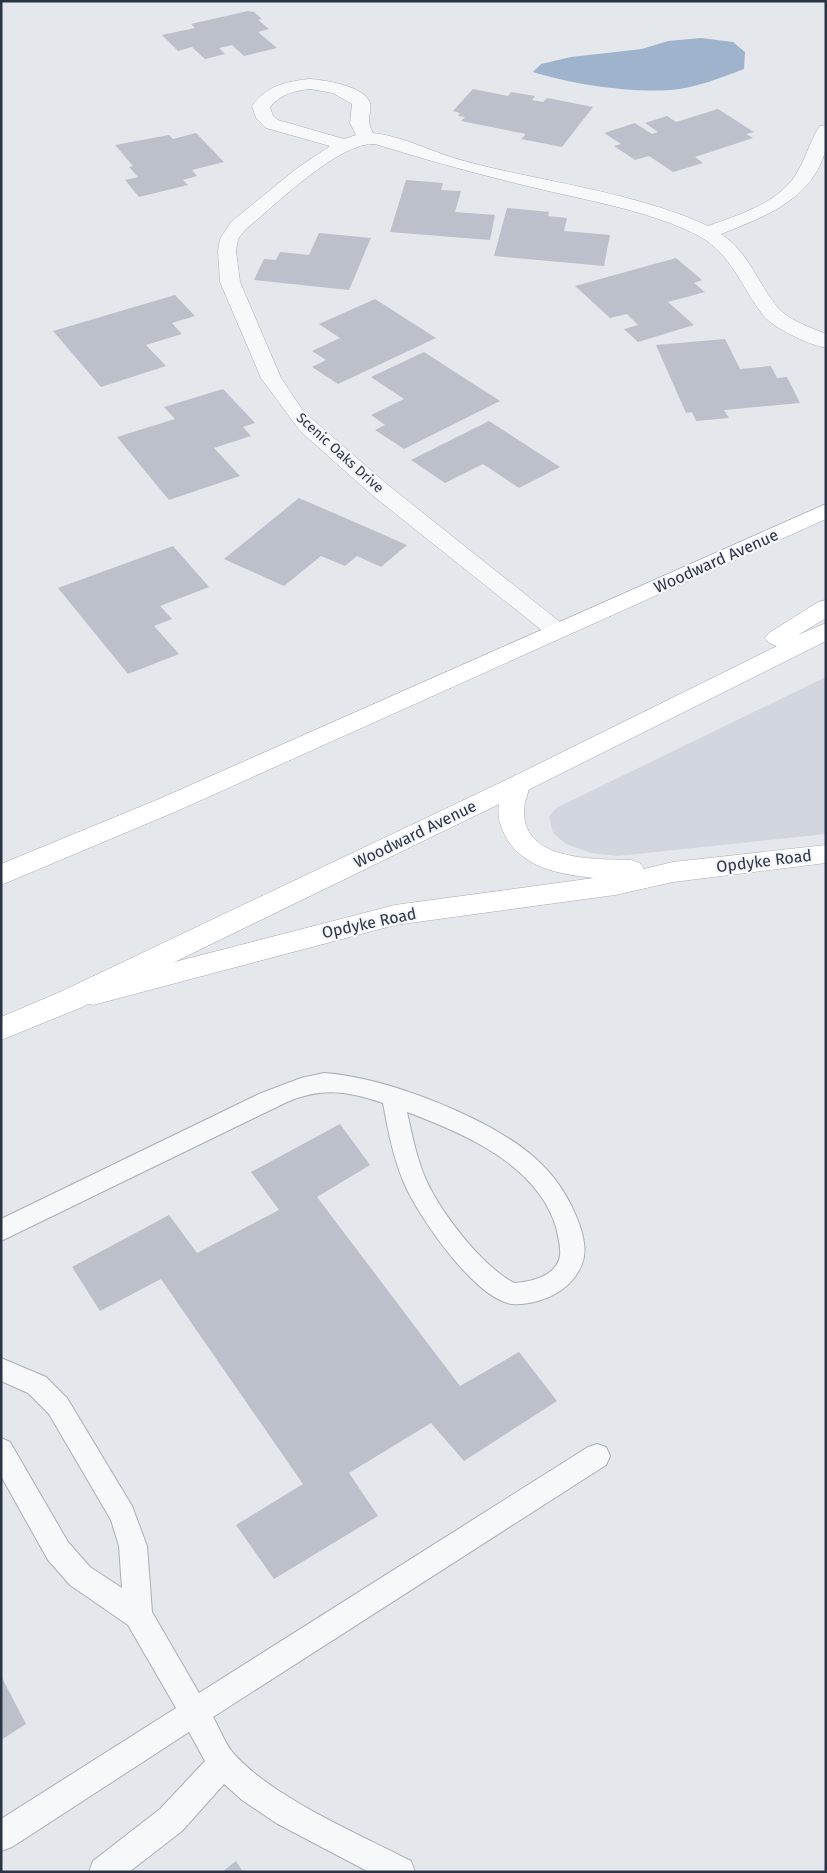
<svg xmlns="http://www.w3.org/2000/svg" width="827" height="1873" font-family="'Fira Sans',sans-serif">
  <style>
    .built { fill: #d2d6de }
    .water { fill: #9fb4cc }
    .building { fill: #bbc0ca }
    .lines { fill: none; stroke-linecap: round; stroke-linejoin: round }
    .lane-casing { stroke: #a9aeb7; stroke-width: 2 }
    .street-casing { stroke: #a9aeb7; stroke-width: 1 }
    .secondary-casing { stroke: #a9aeb7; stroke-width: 1 }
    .primary-casing { stroke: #a3abb8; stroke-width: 1 }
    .lane { fill: #f7f8fa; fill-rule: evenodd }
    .street { fill: #f7f8fa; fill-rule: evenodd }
    .secondary { fill: #fff; fill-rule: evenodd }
    .primary { fill: #fff; fill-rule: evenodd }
    .labels { text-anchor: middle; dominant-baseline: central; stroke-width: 4.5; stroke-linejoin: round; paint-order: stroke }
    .far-street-label { font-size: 14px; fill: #2b3445; stroke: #f4f6f9 }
    .street-label { font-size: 16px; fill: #2b3445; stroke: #f4f6f9 }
  </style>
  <rect width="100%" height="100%" fill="#e4e7ec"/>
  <path class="built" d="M 826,677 L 826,834 L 618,856 L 591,853 L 566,844 L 553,833 L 549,817 L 556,808 Z"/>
  <path class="water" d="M 701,38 L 733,42 L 745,52 L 744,69 C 720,78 696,88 670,90 C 630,93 571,84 533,72 L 541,64 L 571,57 L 642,49 L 668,41 Z"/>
  <path class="building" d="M 248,11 L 254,12 L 262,19 L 258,20 L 269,29 L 258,32 L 277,48 L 244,56 L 232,45 L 219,48 L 225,54 L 205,59 L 192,47 L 178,51 L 162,35 L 195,28 L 191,24 Z
    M 473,89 L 508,96 L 511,92 L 535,96 L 532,100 L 543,102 L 547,98 L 593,107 L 562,147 L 521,139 L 526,134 L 461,121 L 465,117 L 458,116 L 460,113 L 453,111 Z
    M 718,109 L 754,132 L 746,134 L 753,138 L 695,157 L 703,163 L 673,172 L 649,156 L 635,160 L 614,146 L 621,144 L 604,133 L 635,123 L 652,134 L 658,132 L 645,123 L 667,116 L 676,122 Z
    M 196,133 L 224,162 L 192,170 L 197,176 L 183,180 L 188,185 L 139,197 L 125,180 L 138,177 L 129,167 L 133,166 L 115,145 L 169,135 L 173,139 Z
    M 406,180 L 443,183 L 441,190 L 461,191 L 455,212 L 495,215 L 490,240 L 390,232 Z
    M 507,208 L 549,212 L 548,216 L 567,218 L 564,231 L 610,235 L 604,266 L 494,256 Z
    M 319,233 L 371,238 L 349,290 L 254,280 L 264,259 L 276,260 L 280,252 L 309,255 Z
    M 676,258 L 702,280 L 694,283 L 705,292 L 668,302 L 694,325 L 638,342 L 624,329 L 638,325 L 627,314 L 610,318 L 575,286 Z
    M 175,295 L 195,316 L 172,323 L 182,334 L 146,345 L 166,366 L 101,387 L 53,331 Z
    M 375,299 L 436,338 L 338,384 L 312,367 L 326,360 L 312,351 L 340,338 L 319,324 Z
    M 725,339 L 740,369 L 771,366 L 777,378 L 787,377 L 800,403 L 724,410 L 729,418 L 696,421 L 692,412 L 686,413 L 656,345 Z
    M 424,352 L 500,401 L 404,449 L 375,430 L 385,425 L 371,415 L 404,399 L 371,377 Z
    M 223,389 L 255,423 L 243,427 L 251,436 L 214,448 L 240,476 L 169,500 L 117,437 L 175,419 L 164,407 Z
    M 489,421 L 560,467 L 519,488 L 483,464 L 445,483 L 411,460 Z
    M 299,498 L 382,534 L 407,545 L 381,567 L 357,556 L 345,566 L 321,556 L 284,586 L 224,559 Z
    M 173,546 L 209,587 L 160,606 L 172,619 L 154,626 L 179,654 L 128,674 L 58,588 Z
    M 340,1124 L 370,1165 L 317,1197 L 460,1386 L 519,1352 L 557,1401 L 464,1461 L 431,1423 L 349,1473 L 378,1516 L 274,1579 L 236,1525 L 303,1484 L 161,1279 L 100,1311 L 72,1267 L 169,1215 L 197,1253 L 279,1210 L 251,1172 Z
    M 1,1676 L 26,1724 L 1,1740 Z
    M 236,1861 L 243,1872 L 222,1872 Z"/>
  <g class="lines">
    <defs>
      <path id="lane" d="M 324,1073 C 385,1077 489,1117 535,1158 C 553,1174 567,1194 576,1216 C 582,1230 588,1249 582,1264 C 574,1284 558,1295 538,1301 C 530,1303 519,1305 512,1304 C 475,1299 418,1216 404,1183 C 393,1157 388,1130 383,1103 C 347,1091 323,1087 287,1102 L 1,1241 L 1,1219 L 259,1094 L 301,1078 ZM 407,1112 C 463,1133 537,1164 556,1227 C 558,1236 561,1246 560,1256 C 556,1277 530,1282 514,1283 C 482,1266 442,1214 427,1182 C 417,1160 412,1135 407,1112 Z
        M 1,1358 L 46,1377 L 67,1398 L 132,1506 L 147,1546 L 152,1612 L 199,1693 L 588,1447 L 597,1444 L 606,1447 L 610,1456 L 606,1465 L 213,1717 C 220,1729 225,1744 234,1754 C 275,1799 357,1833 411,1861 L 415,1872 L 369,1872 L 276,1823 L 242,1800 L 224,1784 L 182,1831 L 129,1872 L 89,1872 L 93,1861 L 160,1809 L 205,1761 L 189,1732 L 12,1847 L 1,1851 L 1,1819 L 176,1708 L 128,1625 L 70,1585 L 48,1560 L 1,1476 L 1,1438 L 10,1442 L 68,1542 L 90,1567 L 122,1588 L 119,1546 L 111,1520 L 49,1414 L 28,1393 L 1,1381 Z"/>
      <path id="street" d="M 310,79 C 324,80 365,86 370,103 C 372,115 365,118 373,133 C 403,136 434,153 464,161 C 542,182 635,192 708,226 C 738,215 776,204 795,176 C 804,162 809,145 817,130 L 820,126 L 826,125 C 826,132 827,141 826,148 C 814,199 764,217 721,234 C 749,252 758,284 778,308 C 790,321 810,327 826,334 L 826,348 C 808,344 774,329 763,315 C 741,287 732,254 699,236 C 654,212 590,201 540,189 C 484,176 430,161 375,144 C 340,141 273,207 245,230 L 238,239 L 236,251 L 240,282 L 281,378 L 304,412 L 388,485 L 565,626 L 569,631 L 565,636 L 557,639 L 549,636 L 372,495 L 300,431 L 261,378 L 220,282 L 218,251 L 220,239 L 231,222 L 296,169 L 330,146 L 266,128 L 256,118 L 252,106 C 266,86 287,81 310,79 ZM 310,89 L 333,93 L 352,104 L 350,123 L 356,135 L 344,139 L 278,120 L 273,116 L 270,107 C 281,94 294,91 310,89 Z"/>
      <path id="secondary" d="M 517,776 L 526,779 L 530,785 C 528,794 524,802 524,811 C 523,862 597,859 631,860 L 640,863 L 644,869 L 673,862 L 826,845 L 826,863 L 673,882 L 615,895 L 395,925 L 93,1005 L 83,1002 L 79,994 L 83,986 L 93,983 L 395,905 L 594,878 C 555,874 513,866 500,823 C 496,808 500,792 508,779 Z"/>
      <path id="primary" d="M 826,504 L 826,519 L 177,811 L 1,885 L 1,864 L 159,799 Z
        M 826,600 L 826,618 L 798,635 L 826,623 L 826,641 L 526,791 L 80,1008 L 1,1040 L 1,1017 L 60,992 L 508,779 L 777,646 L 769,643 L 765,638 L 769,633 L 818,602 Z"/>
    </defs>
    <use href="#lane" class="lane-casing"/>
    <use href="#street" class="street-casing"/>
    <use href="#secondary" class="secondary-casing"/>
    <use href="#primary" class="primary-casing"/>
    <use href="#lane" class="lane"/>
    <use href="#street" class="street"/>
    <use href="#secondary" class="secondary"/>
    <use href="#primary" class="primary"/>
  </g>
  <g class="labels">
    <g class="far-street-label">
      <text transform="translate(340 453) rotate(42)">Scenic Oaks Drive</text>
    </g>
    <g class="street-label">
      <text transform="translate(716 561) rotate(-24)">Woodward Avenue</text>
      <text transform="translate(415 834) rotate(-26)">Woodward Avenue</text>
      <text transform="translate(764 861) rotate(-7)">Opdyke Road</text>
      <text transform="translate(369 923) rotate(-12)">Opdyke Road</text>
    </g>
  </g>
  <rect width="827" height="1873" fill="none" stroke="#2b3445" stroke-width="5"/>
</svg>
